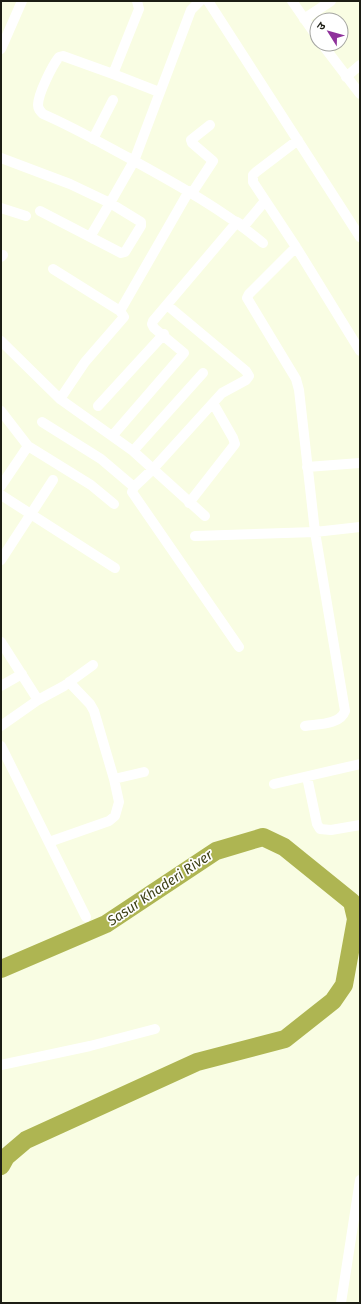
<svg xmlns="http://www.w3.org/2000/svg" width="361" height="1304" font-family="'Fira Sans','Noto Sans Devanagari',sans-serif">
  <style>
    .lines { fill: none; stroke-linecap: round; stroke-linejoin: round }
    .river { stroke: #aeb552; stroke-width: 18 }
    .minor { stroke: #fff; stroke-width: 10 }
    .labels { text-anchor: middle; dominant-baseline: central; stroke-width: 3.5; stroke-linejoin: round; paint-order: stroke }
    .water-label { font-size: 14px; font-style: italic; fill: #404319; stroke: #fff }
  </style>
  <rect width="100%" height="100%" fill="#f9fde3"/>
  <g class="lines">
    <path class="river" d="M 1,969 L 106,924 L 216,851 L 263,837 L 284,847 L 352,902 L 356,919 L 344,985 L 333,1001 L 285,1039 L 197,1062 L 26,1140 L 6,1157 L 1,1166"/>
    <path class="minor" d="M 137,1 L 139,9 L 113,74 L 159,92
      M 208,1 L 360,237
      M 292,1 L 317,37
      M 304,19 L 331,1
      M 322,44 L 360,94
      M 1,49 L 22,1
      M 113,74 L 63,56 L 59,57 C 52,66 38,94 38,105 C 38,109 40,111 43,114 C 73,127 101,143 129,158 C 176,184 222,209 263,243
      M 346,77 L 360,65
      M 93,139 L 113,100
      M 298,140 L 256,172 L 253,175 L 253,182 L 296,247 L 360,351
      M 1,158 L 70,184 L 110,203 L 134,161 L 191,10 L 200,1
      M 192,193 L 213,161 L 192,143 L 191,140 L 210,125
      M 1,208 L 26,216
      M 40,211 L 121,253 L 125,252 L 141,226 L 141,222 L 110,203 L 90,237
      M 1,257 L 3,255
      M 53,269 L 120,311 L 124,317 L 85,362 L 60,399
      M 167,305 L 246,371 L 249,376 L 246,380 L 222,393 L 153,469 L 134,487 L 132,492 L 239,647
      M 120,311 L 189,191
      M 1,341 L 60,399 L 133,451 L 205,516
      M 98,406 L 164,334
      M 1,411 L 28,446 L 1,486
      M 42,422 L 101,459 L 134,487
      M 113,435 L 184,353 L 154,328 L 152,324 L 153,321 L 237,222 L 244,226 L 265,201
      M 28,446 L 91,485 L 114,504
      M 133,451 L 203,373
      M 307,467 L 360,463
      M 1,495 L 115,568
      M 189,503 L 235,444 L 233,438 L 213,403
      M 195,536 L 315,532 L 299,390 L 296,379 L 247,298 L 249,294 L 296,247
      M 1,560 L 53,480
      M 1,642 L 38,700 L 1,726
      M 1,686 L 22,674
      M 38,700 L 64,686 L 93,665
      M 305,726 C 318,724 340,725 345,711 L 315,532 L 360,527
      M 1,746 L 86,917
      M 307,777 L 317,824 L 320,829 L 331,830 L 360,825
      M 114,779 L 144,772
      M 274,784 L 360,764
      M 49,842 L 109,821 L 115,816 L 119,802 L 114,779 L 94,711 L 90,704 L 69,682
      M 1,1065 L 90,1046 L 155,1029
      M 341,1303 L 360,1180"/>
  </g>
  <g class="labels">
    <g class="water-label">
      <text transform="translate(160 888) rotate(-34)">Sasur Khaderi River</text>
    </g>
  </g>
  <rect width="361" height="1304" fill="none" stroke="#1c1d14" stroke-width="4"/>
  <g transform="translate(329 32) rotate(307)"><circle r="19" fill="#ffffff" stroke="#a4a5a1"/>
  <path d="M0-3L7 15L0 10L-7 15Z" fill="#8f329b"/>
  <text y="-6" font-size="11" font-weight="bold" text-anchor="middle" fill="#1c1d14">उ</text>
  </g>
</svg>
